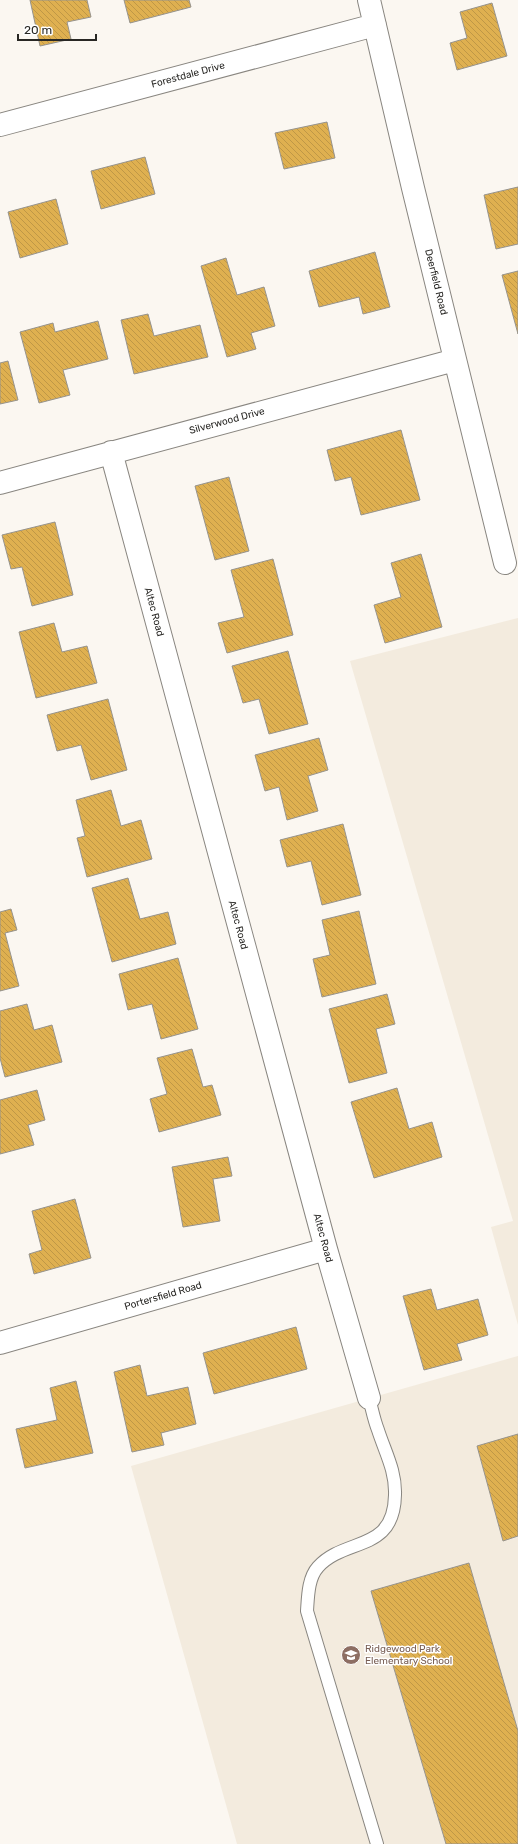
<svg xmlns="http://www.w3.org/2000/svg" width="518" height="1844" font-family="Rubik,sans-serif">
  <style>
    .built { fill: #f3ebde }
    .building { fill: url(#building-back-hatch); stroke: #96938d }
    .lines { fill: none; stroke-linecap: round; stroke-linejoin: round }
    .lane-casing { stroke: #898680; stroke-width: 14 }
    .street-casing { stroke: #898680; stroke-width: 24 }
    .lane { stroke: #fff; stroke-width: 12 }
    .street { stroke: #fff; stroke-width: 22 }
    .labels { text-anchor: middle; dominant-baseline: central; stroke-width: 3; stroke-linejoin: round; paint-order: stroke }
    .street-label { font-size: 10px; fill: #282724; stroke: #fff }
    .education-label { font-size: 10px; fill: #785e54; stroke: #fff; text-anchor: start }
  </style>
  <defs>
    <pattern id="building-back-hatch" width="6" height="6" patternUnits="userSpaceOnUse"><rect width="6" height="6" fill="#dfb050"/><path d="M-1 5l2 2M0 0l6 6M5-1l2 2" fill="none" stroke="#bf9746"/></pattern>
  </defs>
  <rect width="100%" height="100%" fill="#fbf7f1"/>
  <path class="built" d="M 518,618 L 518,1325 L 491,1227 L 513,1221 L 350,661 Z
    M 518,1356 L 518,1844 L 237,1844 L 131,1466 Z"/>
  <path class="building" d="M 30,0 L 87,0 L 91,17 L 67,22 L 71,39 L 40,46 Z
    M 124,0 L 189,0 L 191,7 L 130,23 Z
    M 492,3 L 507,56 L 457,70 L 450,43 L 467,38 L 460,12 Z
    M 327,122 L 335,158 L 284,169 L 275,133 Z
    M 145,157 L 155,194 L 101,209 L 91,171 Z
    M 518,187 L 518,244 L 496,249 L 484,195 Z
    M 56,199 L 68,244 L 20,258 L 8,212 Z
    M 375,252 L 390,307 L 363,314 L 359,297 L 319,307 L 309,271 Z
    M 226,258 L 237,295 L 264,287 L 275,326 L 251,333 L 256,349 L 227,357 L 201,266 Z
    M 518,271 L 518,334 L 502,275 Z
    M 148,314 L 154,336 L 200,325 L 208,357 L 134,374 L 121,320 Z
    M 98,321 L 108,359 L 63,370 L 70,395 L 39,403 L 20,332 L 53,323 L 55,332 Z
    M 8,361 L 18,400 L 0,404 L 0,363 Z
    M 401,430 L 420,500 L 361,515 L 351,477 L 335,481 L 327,450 Z
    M 229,477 L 249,551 L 215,560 L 195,486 Z
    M 55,522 L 73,595 L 32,606 L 22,567 L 11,569 L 2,535 Z
    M 421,554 L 442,627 L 385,643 L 374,605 L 401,597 L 391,563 Z
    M 273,559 L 293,635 L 227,653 L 218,623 L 244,617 L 231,570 Z
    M 54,623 L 62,652 L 87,646 L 97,683 L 36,698 L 19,632 Z
    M 288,651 L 308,724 L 269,734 L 259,699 L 243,703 L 232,666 Z
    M 108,699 L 127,770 L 91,780 L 81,745 L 57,751 L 47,715 Z
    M 319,738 L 328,770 L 308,776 L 318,811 L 287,820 L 279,787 L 265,791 L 255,755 Z
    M 111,790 L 121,826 L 141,820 L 152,859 L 87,877 L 77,838 L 85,836 L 76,800 Z
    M 343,824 L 361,895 L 322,905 L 311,861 L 287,867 L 280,840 Z
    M 128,878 L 140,919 L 168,912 L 176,944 L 112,962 L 92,888 Z
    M 11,909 L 17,930 L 5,933 L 19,986 L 0,991 L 0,912 Z
    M 359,911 L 376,984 L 322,997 L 313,959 L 330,955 L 322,920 Z
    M 178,958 L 198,1029 L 161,1039 L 152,1004 L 128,1010 L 119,974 Z
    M 387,994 L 395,1024 L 376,1029 L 387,1073 L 349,1083 L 329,1009 Z
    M 27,1004 L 34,1030 L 52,1025 L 62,1062 L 5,1077 L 0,1058 L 0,1011 Z
    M 192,1049 L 203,1087 L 212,1085 L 221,1115 L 159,1132 L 150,1099 L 167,1094 L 157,1058 Z
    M 397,1088 L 409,1129 L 432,1122 L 442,1157 L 374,1178 L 351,1102 Z
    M 37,1090 L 45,1120 L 28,1125 L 34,1145 L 0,1154 L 0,1100 Z
    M 228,1157 L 232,1176 L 213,1179 L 220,1221 L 183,1227 L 172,1167 Z
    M 75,1199 L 91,1258 L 34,1274 L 29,1254 L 42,1250 L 32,1211 Z
    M 431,1289 L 437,1310 L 478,1299 L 488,1335 L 457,1344 L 462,1360 L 424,1370 L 403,1296 Z
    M 296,1327 L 307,1369 L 214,1394 L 203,1353 Z
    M 140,1365 L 147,1396 L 188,1387 L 196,1424 L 161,1433 L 164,1445 L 132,1452 L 114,1372 Z
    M 76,1381 L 93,1453 L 25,1468 L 16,1429 L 57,1420 L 50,1388 Z
    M 518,1434 L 518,1536 L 503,1541 L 477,1446 Z
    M 469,1563 L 518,1731 L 518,1844 L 446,1844 L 371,1591 Z"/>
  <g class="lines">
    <defs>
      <path id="lane" d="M 369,1398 C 372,1409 374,1420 378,1430 C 385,1452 396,1471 395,1495 C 394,1553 345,1537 318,1567 C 308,1578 308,1597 307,1611 L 377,1844"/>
      <path id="street" d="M 369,0 L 413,188 L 505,563
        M 0,125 L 375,25
        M 111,452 L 326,1249 L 369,1398
        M 0,483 L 455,360
        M 0,1343 L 326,1249"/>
    </defs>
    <use href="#lane" class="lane-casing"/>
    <use href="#street" class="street-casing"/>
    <use href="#lane" class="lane"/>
    <use href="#street" class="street"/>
  </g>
  <defs>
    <symbol id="school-disc" viewBox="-11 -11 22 22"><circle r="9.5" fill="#8d6e63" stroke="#fff"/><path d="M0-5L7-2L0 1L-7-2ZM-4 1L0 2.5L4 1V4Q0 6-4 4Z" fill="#fff"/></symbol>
  </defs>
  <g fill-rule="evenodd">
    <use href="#school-disc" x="340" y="1644" width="22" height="22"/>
  </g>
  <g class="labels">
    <g class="street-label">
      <text transform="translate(188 75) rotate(-15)">Forestdale Drive</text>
      <text transform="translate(436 282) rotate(76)">Deerfield Road</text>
      <text transform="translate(227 421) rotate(-15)">Silverwood Drive</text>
      <text transform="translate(154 612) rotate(75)">Altec Road</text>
      <text transform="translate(238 925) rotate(75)">Altec Road</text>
      <text transform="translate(323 1238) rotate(75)">Altec Road</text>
      <text transform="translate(163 1296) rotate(-16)">Portersfield Road</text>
    </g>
    <g class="education-label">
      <text x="365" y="1649">Ridgewood Park<tspan x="365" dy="12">Elementary School</tspan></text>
    </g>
  </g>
  <path d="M18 34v6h78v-6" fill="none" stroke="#282724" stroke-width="2"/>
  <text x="24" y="34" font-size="12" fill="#282724" stroke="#ffffff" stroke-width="3" paint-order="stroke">20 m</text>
</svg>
